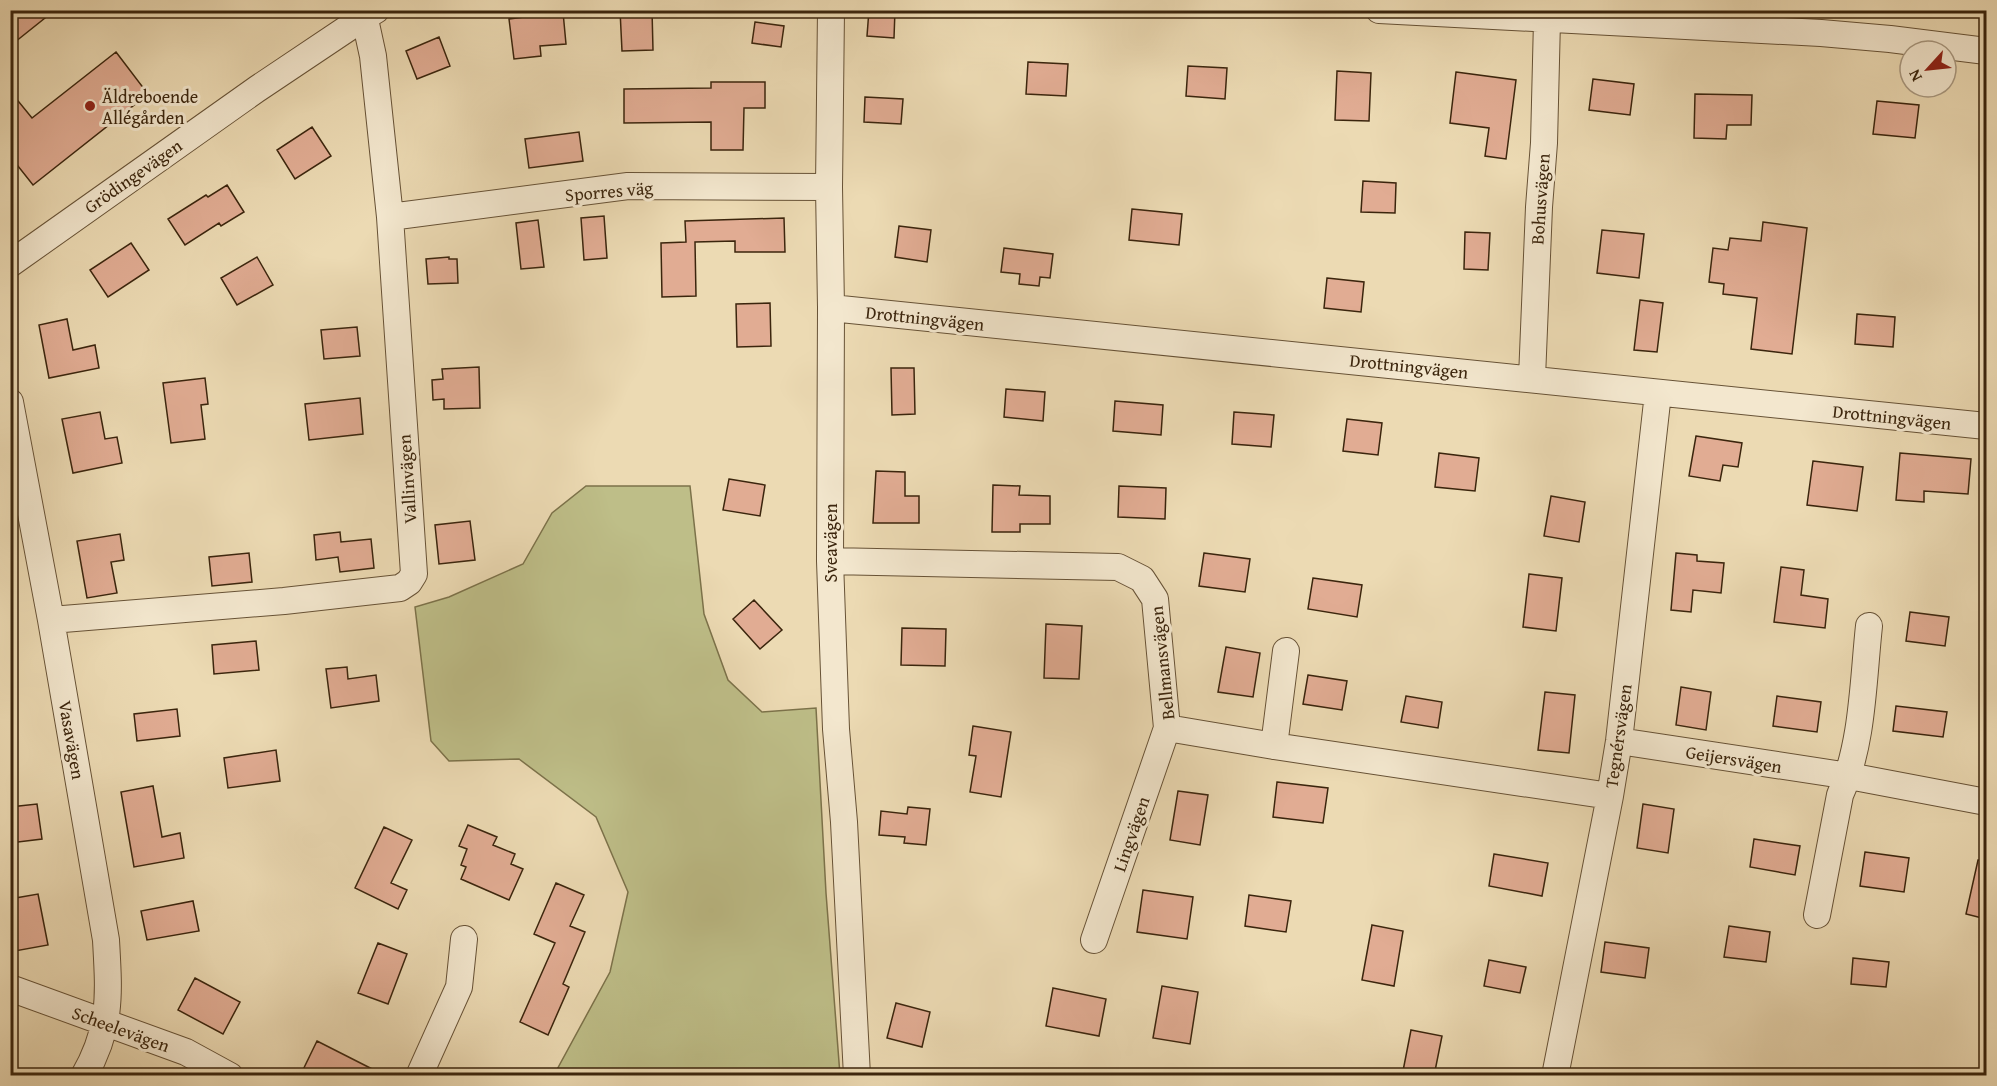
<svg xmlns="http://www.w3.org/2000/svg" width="1997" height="1086" font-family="'Gentium Book Plus',serif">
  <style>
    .green { fill: #bebe88; stroke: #7c724a; stroke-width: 1.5 }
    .building { fill: #e1ac93; stroke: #3b250d; stroke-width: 1.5 }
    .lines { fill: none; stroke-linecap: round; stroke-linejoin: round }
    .minor-casing { stroke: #675236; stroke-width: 28 }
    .minor { stroke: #f3e7ce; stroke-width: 26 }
    .poi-dot { fill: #8f2418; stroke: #f3e7ce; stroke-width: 2 }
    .labels { text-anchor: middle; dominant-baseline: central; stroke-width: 6; stroke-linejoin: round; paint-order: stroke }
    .poi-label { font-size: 18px; fill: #3b250d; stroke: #f3e7ce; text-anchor: start }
    .street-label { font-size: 18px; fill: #3b250d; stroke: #f3e7ce }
  </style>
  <rect width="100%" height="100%" fill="#ecdab3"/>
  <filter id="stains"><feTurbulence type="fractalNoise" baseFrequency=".00333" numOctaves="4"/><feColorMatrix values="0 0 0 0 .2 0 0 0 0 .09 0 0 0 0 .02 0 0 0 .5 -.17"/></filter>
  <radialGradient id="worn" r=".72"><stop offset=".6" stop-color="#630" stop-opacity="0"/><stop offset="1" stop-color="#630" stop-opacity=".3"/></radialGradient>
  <path class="green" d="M 586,486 L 690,486 L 704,614 L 728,680 L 762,712 L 816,708 L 826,893 L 840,1075 L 554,1075 L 610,972 L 628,892 L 596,817 L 519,759 L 449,761 L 431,741 L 415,607 L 449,597 L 523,564 L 552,513 Z"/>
  <path class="building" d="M 10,10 L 55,10 L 10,46 Z
    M 620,10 L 652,10 L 653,50 L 622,51 Z
    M 869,10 L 895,10 L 894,38 L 867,36 Z
    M 563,12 L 566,44 L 540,46 L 541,56 L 514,59 L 509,19 Z
    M 755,22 L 784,26 L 781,47 L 752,43 Z
    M 439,37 L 450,66 L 417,79 L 406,51 Z
    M 116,52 L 148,94 L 33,185 L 10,156 L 10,91 L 32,118 Z
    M 1028,62 L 1068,64 L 1066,96 L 1026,94 Z
    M 1188,66 L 1227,68 L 1225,99 L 1186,96 Z
    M 1337,71 L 1371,73 L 1369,121 L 1335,120 Z
    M 1456,72 L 1516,80 L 1506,159 L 1485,156 L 1489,128 L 1450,123 Z
    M 1593,79 L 1634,84 L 1630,115 L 1589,110 Z
    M 711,82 L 765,82 L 765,108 L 744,108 L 743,150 L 711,150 L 711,122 L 624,123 L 624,89 L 711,88 Z
    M 1695,94 L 1752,95 L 1751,125 L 1727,125 L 1726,139 L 1694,138 Z
    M 865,97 L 903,99 L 901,124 L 864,122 Z
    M 1877,101 L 1919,105 L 1915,138 L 1873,134 Z
    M 312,127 L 331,156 L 295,179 L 277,150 Z
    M 579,132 L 583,161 L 529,168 L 525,139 Z
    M 1363,181 L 1396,183 L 1395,213 L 1361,212 Z
    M 227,185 L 244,212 L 221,226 L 219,223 L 185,245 L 168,219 L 206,195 L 208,197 Z
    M 1132,209 L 1182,214 L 1179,245 L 1129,240 Z
    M 604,216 L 607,258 L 584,260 L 581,218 Z
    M 784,218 L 785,252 L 735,252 L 735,241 L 695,242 L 696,296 L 662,297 L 661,243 L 686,242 L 685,221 Z
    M 538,220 L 544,267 L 521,269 L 516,223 Z
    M 1763,222 L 1807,228 L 1792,354 L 1751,349 L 1757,298 L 1723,294 L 1724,284 L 1709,282 L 1713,248 L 1728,250 L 1730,238 L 1761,241 Z
    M 899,226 L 931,230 L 927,262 L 895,257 Z
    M 1602,230 L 1644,234 L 1639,278 L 1597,273 Z
    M 1465,232 L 1490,233 L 1488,270 L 1464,269 Z
    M 131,243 L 149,270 L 108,297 L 90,270 Z
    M 1004,248 L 1053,254 L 1050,278 L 1040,277 L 1039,286 L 1019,284 L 1020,274 L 1001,272 Z
    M 257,257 L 273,285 L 237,305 L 221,278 Z
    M 449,257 L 449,259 L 457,259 L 458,283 L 428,284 L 426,259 Z
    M 1327,278 L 1364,282 L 1361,312 L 1324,308 Z
    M 1640,300 L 1663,303 L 1657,352 L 1634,350 Z
    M 770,303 L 771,346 L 737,347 L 736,304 Z
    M 1857,314 L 1895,317 L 1893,347 L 1855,344 Z
    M 67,319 L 73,350 L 95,345 L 99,368 L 49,378 L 39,325 Z
    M 357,327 L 360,356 L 324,359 L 321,330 Z
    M 479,367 L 480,408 L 444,409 L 444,399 L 433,400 L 432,380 L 443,379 L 442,369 Z
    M 891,368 L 914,368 L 915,414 L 892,415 Z
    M 205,378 L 208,404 L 201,405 L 205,439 L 171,443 L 163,383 Z
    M 1006,389 L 1045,392 L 1043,421 L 1004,417 Z
    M 360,398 L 363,434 L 309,440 L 305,404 Z
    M 1115,401 L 1163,405 L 1161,435 L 1113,431 Z
    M 100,412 L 105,439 L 117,437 L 122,463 L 73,473 L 62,419 Z
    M 1234,412 L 1274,415 L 1271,447 L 1232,444 Z
    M 1347,419 L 1382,423 L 1378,455 L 1343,451 Z
    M 1696,436 L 1742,443 L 1738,467 L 1723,465 L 1720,481 L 1689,476 Z
    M 1439,453 L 1479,458 L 1475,491 L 1435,487 Z
    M 1900,453 L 1971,459 L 1968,494 L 1924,491 L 1924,502 L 1896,500 Z
    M 1813,461 L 1863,467 L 1857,511 L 1807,505 Z
    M 876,471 L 905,472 L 905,496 L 919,496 L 919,523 L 873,523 Z
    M 729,479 L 765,485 L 760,516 L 723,510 Z
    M 993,485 L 1020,486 L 1019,495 L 1050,496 L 1050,524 L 1020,524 L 1020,532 L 992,532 Z
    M 1119,486 L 1166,488 L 1165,519 L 1118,517 Z
    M 1551,496 L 1585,502 L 1579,542 L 1544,536 Z
    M 470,521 L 475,560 L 439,564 L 435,525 Z
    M 340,532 L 341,542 L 371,539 L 374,568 L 340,572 L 338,557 L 316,560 L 314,535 Z
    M 120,534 L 124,560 L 111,562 L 117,593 L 87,598 L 77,541 Z
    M 249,553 L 252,582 L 212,586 L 209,557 Z
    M 1204,553 L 1250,559 L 1245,592 L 1199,586 Z
    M 1676,553 L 1697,555 L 1697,561 L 1724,563 L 1721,593 L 1693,590 L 1691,612 L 1671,610 Z
    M 1781,567 L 1804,570 L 1801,595 L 1828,599 L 1825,628 L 1774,622 Z
    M 1529,574 L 1562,578 L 1556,631 L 1523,627 Z
    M 1313,578 L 1362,585 L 1357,617 L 1308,609 Z
    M 754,600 L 782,630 L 760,649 L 733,619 Z
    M 1910,612 L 1949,617 L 1945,646 L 1906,641 Z
    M 1046,624 L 1082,626 L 1079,679 L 1044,678 Z
    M 902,628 L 946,629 L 945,666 L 901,665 Z
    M 256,641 L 259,670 L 214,674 L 212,645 Z
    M 1226,647 L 1260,653 L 1253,697 L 1218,692 Z
    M 347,667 L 348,679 L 376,675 L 379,701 L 331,708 L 326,669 Z
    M 1308,675 L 1347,681 L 1342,710 L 1303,704 Z
    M 1681,687 L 1711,692 L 1706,730 L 1676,725 Z
    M 1545,692 L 1575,695 L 1569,753 L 1538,750 Z
    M 1406,696 L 1442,702 L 1438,728 L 1401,722 Z
    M 1777,696 L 1821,702 L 1817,732 L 1773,726 Z
    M 1896,706 L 1947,712 L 1943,737 L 1893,731 Z
    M 177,709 L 180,736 L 137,741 L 134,714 Z
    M 973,726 L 1011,732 L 1001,797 L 970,792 L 976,756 L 969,755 Z
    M 276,750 L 280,781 L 228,788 L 224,758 Z
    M 1277,782 L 1328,788 L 1323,823 L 1273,817 Z
    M 153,786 L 162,837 L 180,833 L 184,858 L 134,867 L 121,792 Z
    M 1178,791 L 1208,795 L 1200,845 L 1170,840 Z
    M 37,804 L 42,839 L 10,843 L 10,807 Z
    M 1643,804 L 1674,809 L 1668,853 L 1637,848 Z
    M 908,807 L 930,809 L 926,845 L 904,843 L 905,837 L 879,835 L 881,811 L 907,814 Z
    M 468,825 L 497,837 L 493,845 L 515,854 L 511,864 L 523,869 L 509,900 L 461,879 L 466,867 L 461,865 L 467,849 L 459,846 Z
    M 384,827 L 412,840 L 391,883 L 407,890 L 398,909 L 355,888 Z
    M 1754,839 L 1800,846 L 1795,875 L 1750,867 Z
    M 1865,852 L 1909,858 L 1904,892 L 1860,886 Z
    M 1494,854 L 1548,863 L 1542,896 L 1489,886 Z
    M 1978,860 L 1986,861 L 1986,919 L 1966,914 Z
    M 556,883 L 584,895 L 570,926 L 585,932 L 563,984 L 569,987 L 548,1035 L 520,1022 L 555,943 L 534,934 Z
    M 1143,890 L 1193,897 L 1187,939 L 1137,932 Z
    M 38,894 L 48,945 L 15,951 L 13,940 L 10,941 L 10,899 Z
    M 1249,895 L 1291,901 L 1286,932 L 1245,926 Z
    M 193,901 L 199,931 L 147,940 L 141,911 Z
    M 1372,925 L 1403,931 L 1394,986 L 1362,980 Z
    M 1729,926 L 1770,932 L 1766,962 L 1724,957 Z
    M 1605,942 L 1649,948 L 1645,978 L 1601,972 Z
    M 378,943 L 407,954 L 388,1004 L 358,993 Z
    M 1853,958 L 1889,962 L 1886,987 L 1851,984 Z
    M 1489,960 L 1526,967 L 1520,993 L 1484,986 Z
    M 195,978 L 240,1002 L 223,1034 L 178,1010 Z
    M 1162,986 L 1198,992 L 1190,1044 L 1153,1038 Z
    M 1053,988 L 1106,999 L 1099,1036 L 1046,1026 Z
    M 896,1003 L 930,1012 L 922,1047 L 887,1038 Z
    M 1411,1030 L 1442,1036 L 1434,1076 L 1402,1076 Z
    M 317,1041 L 386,1076 L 300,1076 Z"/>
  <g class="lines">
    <defs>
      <path id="minor" d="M 831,10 L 829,187 L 831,308 L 830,561 L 836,729 L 844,822 L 857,1076
        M 1379,10 L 1821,33 L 1890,39 L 1986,51
        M 390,217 L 628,186 L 829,187
        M 10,264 L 257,89 L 366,16 L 376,10
        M 831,308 L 1986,426
        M 1532,378 L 1539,207 L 1544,143 L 1547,20
        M 10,402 L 51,620 L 106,940 C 109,994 112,1027 84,1076
        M 830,561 L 1118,567 L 1142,579 L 1155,599 L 1167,728 L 1274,746 L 1610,796
        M 51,620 L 284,601 L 400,588 L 409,582 L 414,574 L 390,217 L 373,56 L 363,10
        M 1619,741 L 1849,776 L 1986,802
        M 1274,746 L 1286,651
        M 1817,915 L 1840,795 C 1863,744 1863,681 1869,626
        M 1094,940 L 1167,728
        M 10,988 L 186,1052 L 230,1076
        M 419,1076 L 459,987 L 464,939
        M 1555,1076 L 1610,796 L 1619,741 L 1658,393"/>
    </defs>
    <use href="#minor" class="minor-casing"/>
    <use href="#minor" class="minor"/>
  </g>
  <circle class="poi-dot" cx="90" cy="106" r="6"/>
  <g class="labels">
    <g class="poi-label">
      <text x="102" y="96">Äldreboende<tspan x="102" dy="21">Allégården</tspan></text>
    </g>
    <g class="street-label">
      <text transform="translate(133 176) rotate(-35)">Grödingevägen</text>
      <text transform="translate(609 191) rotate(-5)">Sporres väg</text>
      <text transform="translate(1540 199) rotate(-86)">Bohusvägen</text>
      <text transform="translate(925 318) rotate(6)">Drottningvägen</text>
      <text transform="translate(1409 366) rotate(6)">Drottningvägen</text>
      <text transform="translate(1892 417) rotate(6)">Drottningvägen</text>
      <text transform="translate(407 479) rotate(-94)">Vallinvägen</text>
      <text transform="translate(830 543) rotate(-90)">Sveavägen</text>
      <text transform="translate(1162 663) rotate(-96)">Bellmansvägen</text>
      <text transform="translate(1618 736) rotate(-82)">Tegnérsvägen</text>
      <text transform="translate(72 740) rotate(80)">Vasavägen</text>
      <text transform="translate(1734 759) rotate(9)">Geijersvägen</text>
      <text transform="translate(1131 834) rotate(-71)">Lingvägen</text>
      <text transform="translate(121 1029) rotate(20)">Scheelevägen</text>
    </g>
  </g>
  <rect width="1997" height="1086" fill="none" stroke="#ecdab3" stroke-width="36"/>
  <rect x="12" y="12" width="1973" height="1062" fill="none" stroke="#3b250d" stroke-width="3"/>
  <rect x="18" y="18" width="1961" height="1050" fill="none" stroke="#3b250d" stroke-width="1.5"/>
  <g transform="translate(1928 69) rotate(243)"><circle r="28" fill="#f3e7ce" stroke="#a99981" stroke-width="1.5"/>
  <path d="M0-4.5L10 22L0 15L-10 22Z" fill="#8f2418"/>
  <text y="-9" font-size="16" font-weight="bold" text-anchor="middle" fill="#3b250d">N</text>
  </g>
  <rect width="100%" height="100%" filter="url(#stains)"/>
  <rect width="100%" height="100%" fill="url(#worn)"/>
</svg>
